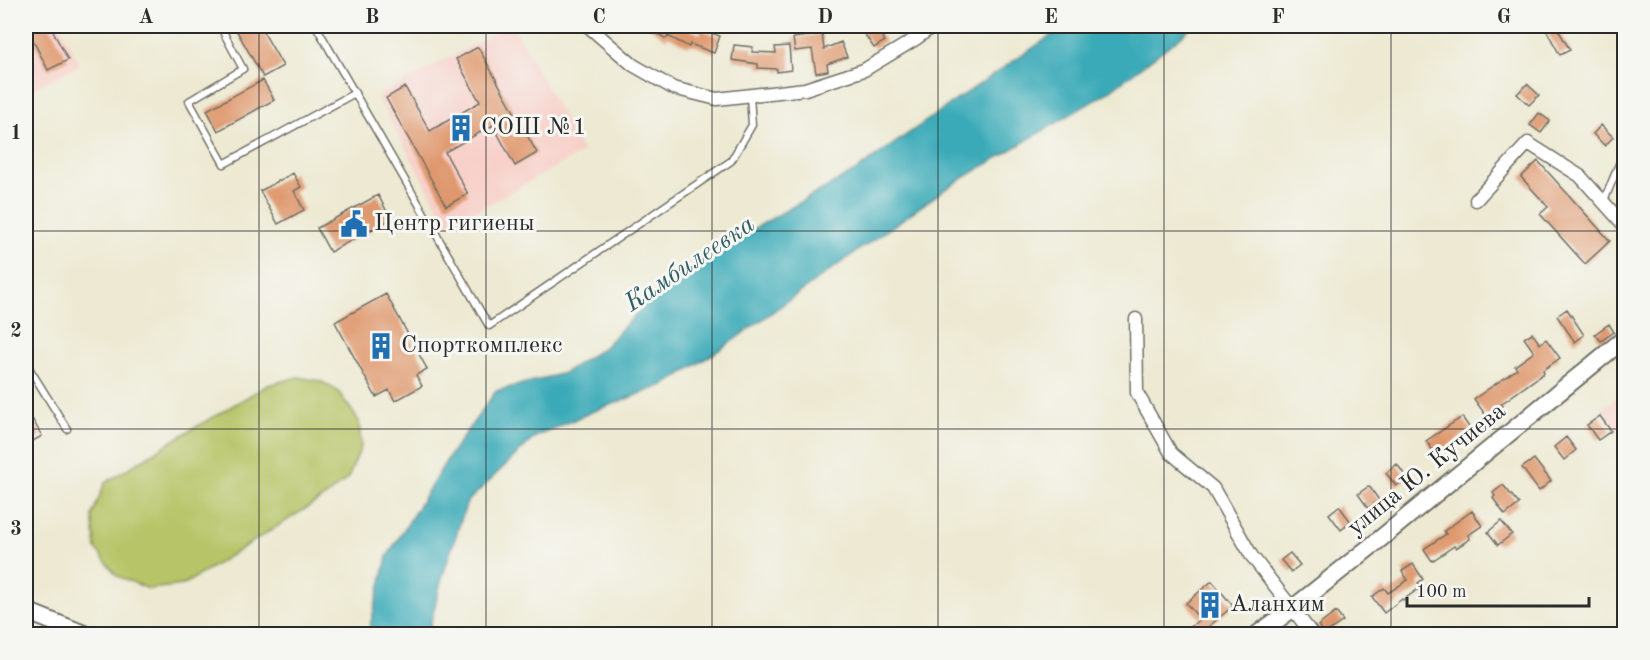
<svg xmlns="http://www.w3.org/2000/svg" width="1650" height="660" font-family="'Old Standard TT',serif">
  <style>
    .built { fill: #f7d0c9 }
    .green { fill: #b7c567; stroke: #717849; stroke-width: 1.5 }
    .water { fill: #3aaab8; stroke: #326a72; stroke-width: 1.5 }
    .building { fill: #df986d }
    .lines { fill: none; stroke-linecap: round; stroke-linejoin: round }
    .lane-casing { stroke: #6f6e65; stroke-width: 9 }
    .street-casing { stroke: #6f6e65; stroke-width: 15 }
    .secondary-casing { stroke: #6f6e65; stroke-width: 20 }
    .lane { stroke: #fff; stroke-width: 6 }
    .street { stroke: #fff; stroke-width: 12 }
    .secondary { stroke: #fff; stroke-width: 16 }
    .grid { fill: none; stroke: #2b2b2b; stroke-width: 1.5; stroke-opacity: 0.55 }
    .labels { text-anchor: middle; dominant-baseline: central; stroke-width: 6; stroke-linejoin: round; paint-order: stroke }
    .poi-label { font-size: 24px; fill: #2b2b2b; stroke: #f6f6f2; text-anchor: start }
    .street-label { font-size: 24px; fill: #2b2b2b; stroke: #f6f6f2 }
    .water-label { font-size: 26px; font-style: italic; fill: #315e63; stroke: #f6f6f2 }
    .neatline { fill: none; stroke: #2b2b2b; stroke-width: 2 }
    .grid-label { font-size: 20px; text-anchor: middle; font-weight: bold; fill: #2b2b2b }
  </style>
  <rect width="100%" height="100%" fill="#f6f6f2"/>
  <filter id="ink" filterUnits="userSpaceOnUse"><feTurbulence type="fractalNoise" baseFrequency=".0167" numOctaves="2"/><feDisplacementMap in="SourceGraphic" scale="12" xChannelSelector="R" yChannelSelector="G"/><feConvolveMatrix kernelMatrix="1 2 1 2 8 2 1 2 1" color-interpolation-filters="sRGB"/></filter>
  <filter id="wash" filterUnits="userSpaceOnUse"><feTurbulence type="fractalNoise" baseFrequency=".008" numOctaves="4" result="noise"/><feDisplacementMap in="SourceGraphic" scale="24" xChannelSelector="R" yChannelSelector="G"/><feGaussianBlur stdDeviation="1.35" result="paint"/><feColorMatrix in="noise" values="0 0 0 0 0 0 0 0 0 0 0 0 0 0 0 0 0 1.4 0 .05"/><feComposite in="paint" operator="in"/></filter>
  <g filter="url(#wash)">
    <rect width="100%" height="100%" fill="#ede9d2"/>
    <path class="built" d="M 26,26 L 60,26 L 80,65 L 26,93 Z
      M 507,26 L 513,26 L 583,152 L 449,226 L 377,97 Z
      M 1624,391 L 1624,437 L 1602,408 Z"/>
    <path class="green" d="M 298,377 L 320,381 L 338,391 L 359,421 L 361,447 L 348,478 L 326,496 L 183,585 L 149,589 L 117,576 L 96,549 L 92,515 L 105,483 L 179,437 L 268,385 Z"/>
    <path class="water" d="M 1065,26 L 1193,26 L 1178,39 L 1107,93 L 950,186 L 832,269 L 724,347 L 666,384 L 594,411 L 535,437 L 467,502 L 441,581 L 428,634 L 368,634 L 387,557 L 450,455 L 496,391 L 564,373 L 603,348 L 666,284 L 750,231 L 855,171 L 953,102 Z"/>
    <g id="blocks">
      <path class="building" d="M 26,26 L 50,26 L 68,60 L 48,70 Z
        M 234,26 L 260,26 L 283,66 L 263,77 Z
        M 646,26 L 682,26 L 700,34 L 702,30 L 720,36 L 714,53 L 690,44 L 689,47 L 668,36 L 666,39 Z
        M 859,26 L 875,26 L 885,41 L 874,48 Z
        M 1544,26 L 1556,26 L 1570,50 L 1560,55 Z
        M 822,34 L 824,49 L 841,42 L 847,57 L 827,64 L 828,71 L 816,73 L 812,49 L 795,51 L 793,38 Z
        M 734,45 L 753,47 L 752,52 L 776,53 L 775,47 L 789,46 L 791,70 L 777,72 L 777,69 L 758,68 L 758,64 L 732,60 Z
        M 478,47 L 537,153 L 515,166 L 493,125 L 445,152 L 468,194 L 446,206 L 386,98 L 405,87 L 430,131 L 480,102 L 456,59 Z
        M 263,80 L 274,100 L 218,131 L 207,110 Z
        M 1527,84 L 1539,95 L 1529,105 L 1517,94 Z
        M 1539,113 L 1550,121 L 1541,133 L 1530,125 Z
        M 1601,125 L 1613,137 L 1605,146 L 1593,134 Z
        M 1538,161 L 1610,241 L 1585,264 L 1540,214 L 1548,207 L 1521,177 Z
        M 293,173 L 301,187 L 294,191 L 304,210 L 278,224 L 260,191 Z
        M 378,195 L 391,219 L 330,252 L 317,228 Z
        M 386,294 L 427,369 L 416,375 L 422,386 L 395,401 L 389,390 L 376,397 L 335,322 Z
        M 1567,309 L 1584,335 L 1575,342 L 1557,316 Z
        M 1609,324 L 1614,332 L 1601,341 L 1595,334 Z
        M 1532,333 L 1540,344 L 1546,339 L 1560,358 L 1543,370 L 1544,373 L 1501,404 L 1503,406 L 1487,417 L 1474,399 L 1517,369 L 1515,366 L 1534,352 L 1524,338 Z
        M 26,408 L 42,436 L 33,441 L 30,436 L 26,439 Z
        M 1600,416 L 1611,431 L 1598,440 L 1587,425 Z
        M 1462,417 L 1471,430 L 1436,455 L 1426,441 Z
        M 1566,437 L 1576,450 L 1564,460 L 1554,447 Z
        M 1534,459 L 1551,481 L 1539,491 L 1522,468 Z
        M 1397,464 L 1407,478 L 1396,486 L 1386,473 Z
        M 1503,485 L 1519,504 L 1505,515 L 1493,498 L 1495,496 L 1493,493 Z
        M 1369,486 L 1379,500 L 1368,508 L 1358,494 Z
        M 1339,506 L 1351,522 L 1341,530 L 1329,514 Z
        M 1472,511 L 1482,526 L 1468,535 L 1470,539 L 1456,548 L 1454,546 L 1432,561 L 1424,549 L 1446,534 L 1444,531 Z
        M 1501,521 L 1512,534 L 1498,545 L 1488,532 Z
        M 1290,553 L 1300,565 L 1291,572 L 1281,560 Z
        M 1413,564 L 1423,579 L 1418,583 L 1421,587 L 1403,600 L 1402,599 L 1384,613 L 1372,597 L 1384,588 L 1388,593 L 1408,580 L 1402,571 Z
        M 1212,581 L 1233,606 L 1200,634 L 1182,634 L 1200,619 L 1186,603 Z
        M 1336,612 L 1343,621 L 1324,634 L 1318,626 Z"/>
    </g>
  </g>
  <g filter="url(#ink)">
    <use href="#blocks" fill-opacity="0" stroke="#6f6e65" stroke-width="1.5"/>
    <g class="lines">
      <defs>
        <path id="lane" d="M 220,26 L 243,69 L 189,101 L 224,164 L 355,93
          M 316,26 L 489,326 L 731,161 L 752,125 L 750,96
          M 1604,201 L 1624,152
          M 26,363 L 67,429"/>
        <path id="street" d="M 588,26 L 633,65 L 673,88 L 717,99 L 805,89 L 864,70 L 917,38 L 933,26
          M 1476,200 L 1528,143 L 1580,176 L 1624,225
          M 1136,319 L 1137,393 L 1171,453 L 1213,488 L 1251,555 L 1312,634"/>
        <path id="secondary" d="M 26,611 L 84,634
          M 1258,634 L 1292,609 L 1380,539 L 1624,339"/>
      </defs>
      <use href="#lane" class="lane-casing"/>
      <use href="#street" class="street-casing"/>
      <use href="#secondary" class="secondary-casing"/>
      <use href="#lane" class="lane"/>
      <use href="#street" class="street"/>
      <use href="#secondary" class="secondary"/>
    </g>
  </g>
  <path class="grid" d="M 259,26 L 259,634M 486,26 L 486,634M 712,26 L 712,634M 938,26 L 938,634M 1164,26 L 1164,634M 1391,26 L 1391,634M 26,231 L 1624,231M 26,429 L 1624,429"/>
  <defs>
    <symbol id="building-bare" viewBox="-9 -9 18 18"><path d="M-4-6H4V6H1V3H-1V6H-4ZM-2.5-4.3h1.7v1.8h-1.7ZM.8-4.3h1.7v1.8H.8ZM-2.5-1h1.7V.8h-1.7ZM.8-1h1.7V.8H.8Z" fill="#1f6fb2" stroke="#f6f6f2" stroke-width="2.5" paint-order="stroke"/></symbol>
    <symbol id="civic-bare" viewBox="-9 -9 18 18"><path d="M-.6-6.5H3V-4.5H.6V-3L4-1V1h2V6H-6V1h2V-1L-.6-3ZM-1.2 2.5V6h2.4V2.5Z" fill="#1f6fb2" stroke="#f6f6f2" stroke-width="2.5" paint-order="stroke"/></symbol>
  </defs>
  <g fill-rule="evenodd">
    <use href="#building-bare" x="442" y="109" width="38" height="38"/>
    <use href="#civic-bare" x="335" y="205" width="38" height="38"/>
    <use href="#building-bare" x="362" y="327" width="38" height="38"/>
    <use href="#building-bare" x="1191" y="586" width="38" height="38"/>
  </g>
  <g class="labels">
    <g class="poi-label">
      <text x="481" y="128">СОШ №1</text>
      <text x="374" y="224">Центр гигиены</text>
      <text x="401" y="346">Спорткомплекс</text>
      <text x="1230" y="605">Аланхим</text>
    </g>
    <g class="street-label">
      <text transform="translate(1427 470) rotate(-39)">улица Ю. Кучиева</text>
    </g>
    <g class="water-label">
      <text transform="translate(690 264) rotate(-34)">Камбилеевка</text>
    </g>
  </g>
  <rect width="1650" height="660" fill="none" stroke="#f6f6f2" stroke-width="66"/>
  <path d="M1407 597v9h182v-9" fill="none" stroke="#2b2b2b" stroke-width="3"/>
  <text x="1416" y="597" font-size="18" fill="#2b2b2b" stroke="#f6f6f2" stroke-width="4.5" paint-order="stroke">100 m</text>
  <rect x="33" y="33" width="1584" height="594" class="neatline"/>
  <g class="grid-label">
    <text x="146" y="23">A</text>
    <text x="372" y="23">B</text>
    <text x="599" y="23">C</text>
    <text x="825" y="23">D</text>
    <text x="1051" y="23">E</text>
    <text x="1278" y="23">F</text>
    <text x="1504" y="23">G</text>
    <text x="16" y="139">1</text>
    <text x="16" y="337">2</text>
    <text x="16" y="535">3</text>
  </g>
</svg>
